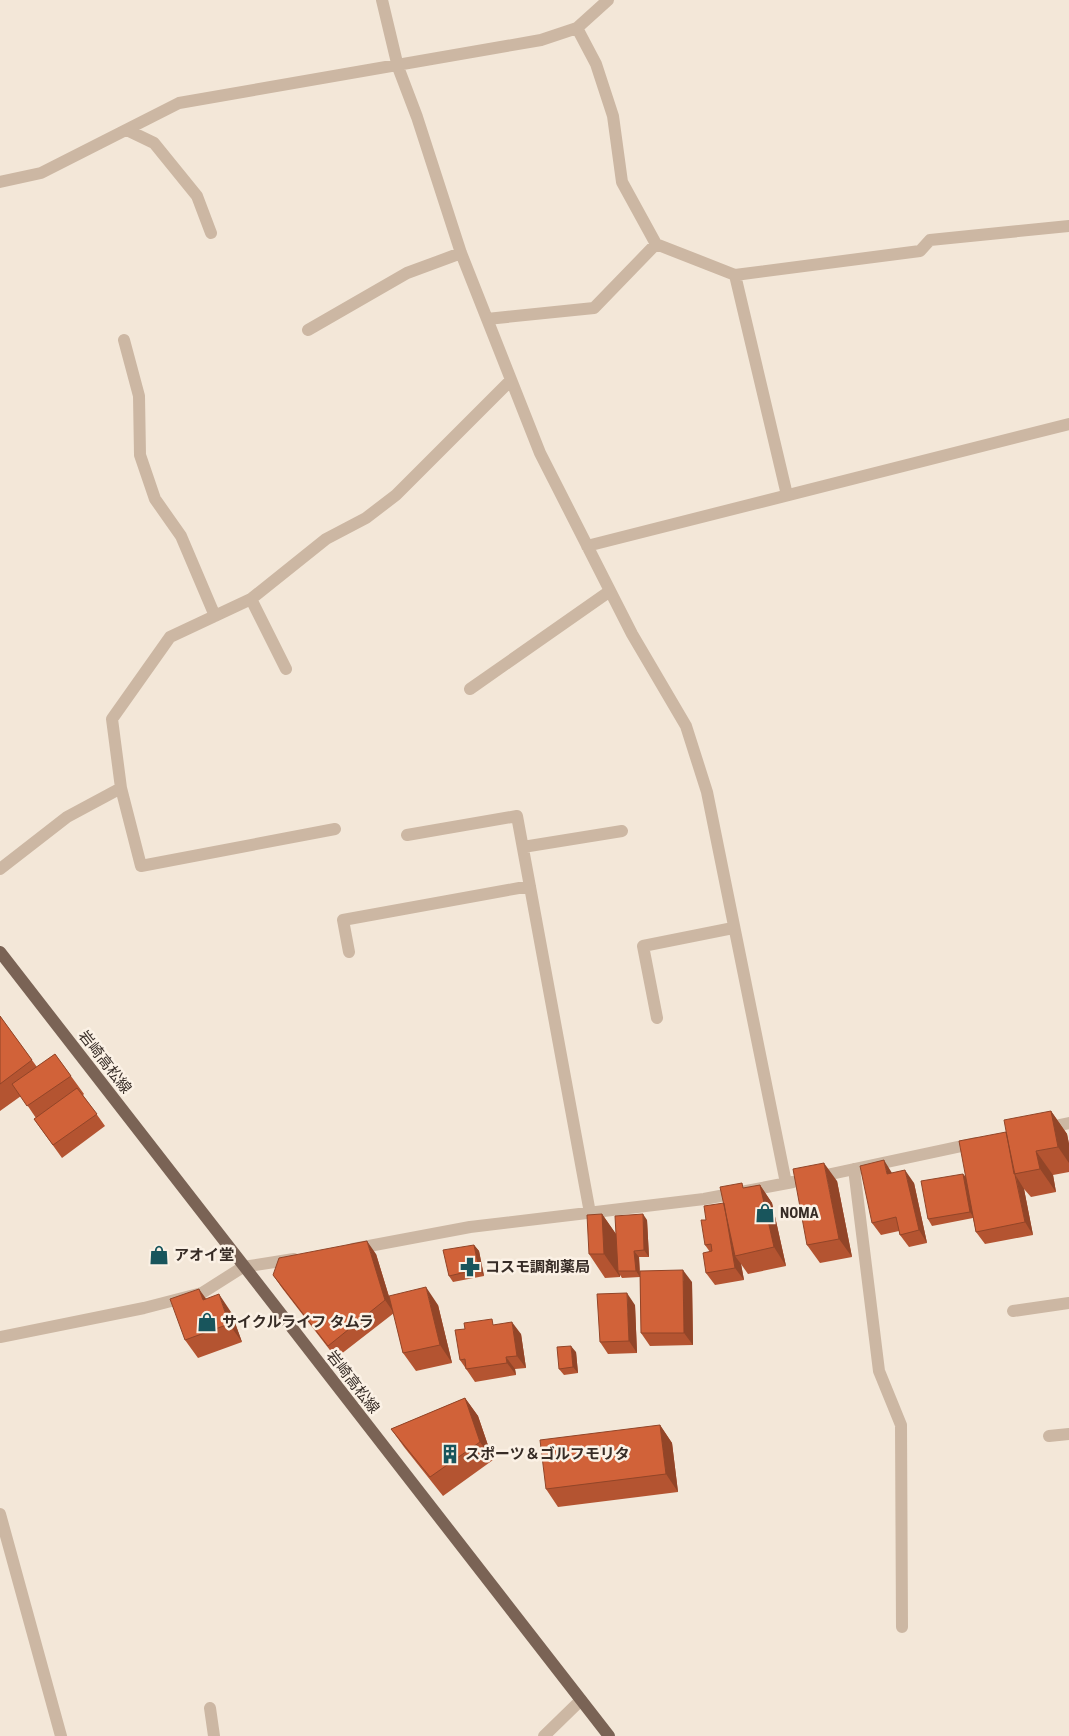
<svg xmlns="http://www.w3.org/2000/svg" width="1069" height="1736" font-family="'Roboto Condensed','Noto Sans JP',sans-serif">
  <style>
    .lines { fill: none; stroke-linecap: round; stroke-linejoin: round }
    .minor { stroke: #ccb7a3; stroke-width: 12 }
    .major { stroke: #7a6355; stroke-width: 12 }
    .wall { fill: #b45431 }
    .shaded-wall { fill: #924528 }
    .building { fill: #d16239; stroke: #924528 }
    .labels { text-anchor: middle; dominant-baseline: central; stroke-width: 5; stroke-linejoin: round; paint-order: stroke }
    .street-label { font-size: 15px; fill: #372c26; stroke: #fbf1e5 }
    .poi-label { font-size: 15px; font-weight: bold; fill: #372c26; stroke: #fbf1e5; text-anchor: start }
  </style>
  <rect width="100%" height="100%" fill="#f3e7d8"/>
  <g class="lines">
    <path class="minor" d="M 382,0 L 398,67 L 417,117 L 461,253 L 540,453 L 632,634 L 686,726 L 707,792 L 786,1183
      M 577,28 L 596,64 L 613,116 L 622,182 L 656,244
      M 127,130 L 154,143 L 197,196 L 211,233
      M 0,182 L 41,173 L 179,103 L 541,40 L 577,28 L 608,0
      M 487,319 L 594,308 L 656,244 L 735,275
      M 308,330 L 407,273 L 461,253
      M 124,340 L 139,396 L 140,455 L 155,499 L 181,536 L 215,616
      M 787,495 L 735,275 L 920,251 L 930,240 L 1069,226
      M 587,546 L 1069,424
      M 251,599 L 286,669
      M 470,689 L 610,591
      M 121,788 L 141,866 L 335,829
      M 407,835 L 517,816 L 590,1213
      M 523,847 L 622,831
      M 0,869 L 67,817 L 121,788 L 112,719 L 170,637 L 251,599 L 326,539 L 366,518 L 396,495 L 511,380
      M 349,952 L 343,920 L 530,886
      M 657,1018 L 643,946 L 733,928
      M 1045,1128 L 1069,1123
      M 854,1169 L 879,1371 L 901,1425 L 902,1627
      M 817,1177 L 976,1143
      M 353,1249 L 470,1227 L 704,1199 L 793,1182
      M 1013,1311 L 1069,1303
      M 0,1337 L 144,1308 L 202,1293 L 243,1267 L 294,1259
      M 1049,1436 L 1069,1434
      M 0,1514 L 61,1736
      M 210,1708 L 214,1736
      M 544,1736 L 581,1700"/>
    <path class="major" d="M 0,952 L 609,1736"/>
  </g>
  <path class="wall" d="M 0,1016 L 37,1067 L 55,1054 L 84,1094 L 83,1095 L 105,1126 L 62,1158 L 34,1119 L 36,1118 L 21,1096 L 0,1111 Z
    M 1051,1111 L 1067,1134 L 1069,1144 L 1069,1172 L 1053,1175 L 1056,1192 L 1031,1197 L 1024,1189 L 1033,1235 L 985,1244 L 976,1232 L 973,1218 L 932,1226 L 928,1219 L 963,1174 L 966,1177 L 1006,1132 Z
    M 892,1173 L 914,1183 L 927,1243 L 909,1247 L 900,1235 L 899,1231 L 881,1235 L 872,1223 Z
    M 837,1181 L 852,1257 L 820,1263 L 807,1245 Z
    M 760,1185 L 772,1203 L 786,1266 L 748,1274 L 741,1264 L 744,1280 L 715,1285 L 706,1273 L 710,1252 L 705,1245 L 724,1203 L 745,1188 Z
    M 602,1214 L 616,1234 L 647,1220 L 649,1257 L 639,1257 L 640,1276 L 692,1282 L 693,1345 L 650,1346 L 641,1333 L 640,1277 L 622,1278 L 620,1275 L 620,1277 L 605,1278 L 589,1254 Z
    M 474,1245 L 479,1251 L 484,1276 L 453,1282 L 449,1276 Z
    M 376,1254 L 391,1303 L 438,1305 L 452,1363 L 416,1371 L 403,1353 L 394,1313 L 336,1358 L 282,1288 L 273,1275 Z
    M 635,1305 L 637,1353 L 608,1354 L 600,1342 Z
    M 231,1312 L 242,1342 L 198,1358 L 185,1340 Z
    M 496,1324 L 521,1334 L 526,1368 L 515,1369 L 516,1375 L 475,1382 L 460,1360 Z
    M 576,1352 L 578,1373 L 564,1375 L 559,1369 Z
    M 465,1398 L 478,1416 L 493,1460 L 443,1496 L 404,1447 L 391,1429 Z
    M 660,1425 L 672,1443 L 678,1492 L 558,1507 L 546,1489 Z"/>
  <path class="shaded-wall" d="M 1051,1111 L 1067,1134 L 1069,1144 L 1069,1163 L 1058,1147 Z
    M 1036,1151 L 1053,1175 L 1056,1192 L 1040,1169 Z
    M 884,1160 L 892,1173 L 895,1187 L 887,1174 Z
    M 824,1163 L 837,1181 L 852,1257 L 839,1239 Z
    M 905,1170 L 914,1183 L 927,1243 L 919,1230 Z
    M 963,1174 L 968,1180 L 974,1218 L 970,1212 Z
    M 1016,1176 L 1024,1189 L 1033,1235 L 1025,1222 Z
    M 760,1185 L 772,1203 L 786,1266 L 774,1247 Z
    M 724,1203 L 735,1256 L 741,1264 L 744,1280 L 735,1268 Z
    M 602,1214 L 618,1237 L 618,1271 L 620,1275 L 620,1277 L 604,1254 Z
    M 643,1214 L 647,1220 L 649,1257 L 644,1250 Z
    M 367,1241 L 376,1254 L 394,1313 L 385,1300 Z
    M 474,1245 L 479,1251 L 484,1276 L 479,1269 Z
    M 634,1251 L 639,1257 L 640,1277 L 636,1271 Z
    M 683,1270 L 692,1282 L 693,1345 L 684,1333 Z
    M 426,1287 L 438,1305 L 452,1363 L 440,1345 Z
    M 199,1289 L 212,1307 L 203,1300 Z
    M 627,1293 L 635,1305 L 637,1353 L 629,1341 Z
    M 219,1294 L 231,1312 L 242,1342 L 229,1324 Z
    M 512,1322 L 521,1334 L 526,1368 L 517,1356 Z
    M 571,1346 L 576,1352 L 578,1373 L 573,1367 Z
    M 506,1357 L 515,1369 L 516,1375 L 507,1363 Z
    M 465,1398 L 478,1416 L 493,1460 L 480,1442 Z
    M 660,1425 L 672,1443 L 678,1492 L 666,1474 Z"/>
  <path class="building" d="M 0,1016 L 32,1060 L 0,1084 Z
    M 55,1054 L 71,1076 L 27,1106 L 12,1084 Z
    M 77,1088 L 97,1114 L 53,1145 L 34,1119 Z
    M 1051,1111 L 1058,1147 L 1036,1151 L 1040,1169 L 1014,1174 L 1004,1120 Z
    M 1006,1132 L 1025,1222 L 976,1232 L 959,1141 Z
    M 884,1160 L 887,1174 L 905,1170 L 919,1230 L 900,1235 L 896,1217 L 872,1223 L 860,1166 Z
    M 824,1163 L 839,1239 L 807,1245 L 793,1169 Z
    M 963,1174 L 970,1212 L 928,1219 L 921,1181 Z
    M 742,1183 L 743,1188 L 760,1185 L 774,1247 L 735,1256 L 720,1187 Z
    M 724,1203 L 735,1268 L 706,1273 L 703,1253 L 712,1251 L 711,1244 L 705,1245 L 701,1220 L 706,1220 L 704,1206 Z
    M 602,1214 L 604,1254 L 589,1254 L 587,1215 Z
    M 643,1214 L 644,1250 L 634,1251 L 636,1271 L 618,1271 L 615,1216 Z
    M 367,1241 L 385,1300 L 328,1346 L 273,1275 L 279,1258 Z
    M 474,1245 L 479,1269 L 449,1276 L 443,1250 Z
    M 683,1270 L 684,1333 L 641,1333 L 640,1271 Z
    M 426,1287 L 440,1345 L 403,1353 L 389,1296 Z
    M 199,1289 L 203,1300 L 219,1294 L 229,1324 L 185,1340 L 170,1299 Z
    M 627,1293 L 629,1341 L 600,1342 L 597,1294 Z
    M 492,1319 L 493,1325 L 512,1322 L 517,1356 L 506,1357 L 507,1363 L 466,1369 L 465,1359 L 460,1360 L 455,1330 L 465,1329 L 464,1323 Z
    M 571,1346 L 573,1367 L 559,1369 L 557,1347 Z
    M 465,1398 L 480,1442 L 430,1477 L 391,1429 Z
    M 660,1425 L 666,1474 L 546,1489 L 540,1440 Z"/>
  <defs>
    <symbol id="shop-bare" viewBox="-9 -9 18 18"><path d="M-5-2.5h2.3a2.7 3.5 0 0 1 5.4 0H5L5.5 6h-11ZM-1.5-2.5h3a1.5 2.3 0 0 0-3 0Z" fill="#18555c" stroke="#fbf1e5" stroke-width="2.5" paint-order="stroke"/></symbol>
    <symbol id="pharmacy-bare" viewBox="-9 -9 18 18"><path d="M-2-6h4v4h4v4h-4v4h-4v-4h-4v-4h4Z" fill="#18555c" stroke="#fbf1e5" stroke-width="2.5" paint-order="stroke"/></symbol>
    <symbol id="building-bare" viewBox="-9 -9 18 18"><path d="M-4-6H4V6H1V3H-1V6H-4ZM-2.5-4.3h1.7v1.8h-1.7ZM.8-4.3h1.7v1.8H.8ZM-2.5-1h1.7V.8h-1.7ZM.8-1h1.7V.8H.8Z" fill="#18555c" stroke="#fbf1e5" stroke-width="2.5" paint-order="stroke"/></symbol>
  </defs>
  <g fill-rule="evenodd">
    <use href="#shop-bare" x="751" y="1199" width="28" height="28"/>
    <use href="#shop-bare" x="145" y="1241" width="28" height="28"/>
    <use href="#pharmacy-bare" x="456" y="1253" width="28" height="28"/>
    <use href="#shop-bare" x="193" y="1308" width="28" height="28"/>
    <use href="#building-bare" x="436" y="1440" width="28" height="28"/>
  </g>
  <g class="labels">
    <g class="street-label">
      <text transform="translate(105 1062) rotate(52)">岩崎高松線</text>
      <text transform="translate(353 1382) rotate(52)">岩崎高松線</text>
    </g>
    <g class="poi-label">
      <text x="780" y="1213">NOMA</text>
      <text x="174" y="1255">アオイ堂</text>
      <text x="485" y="1267">コスモ調剤薬局</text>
      <text x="222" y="1322">サイクルライフ タムラ</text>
      <text x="465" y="1454">スポーツ＆ゴルフモリタ</text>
    </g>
  </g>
</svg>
